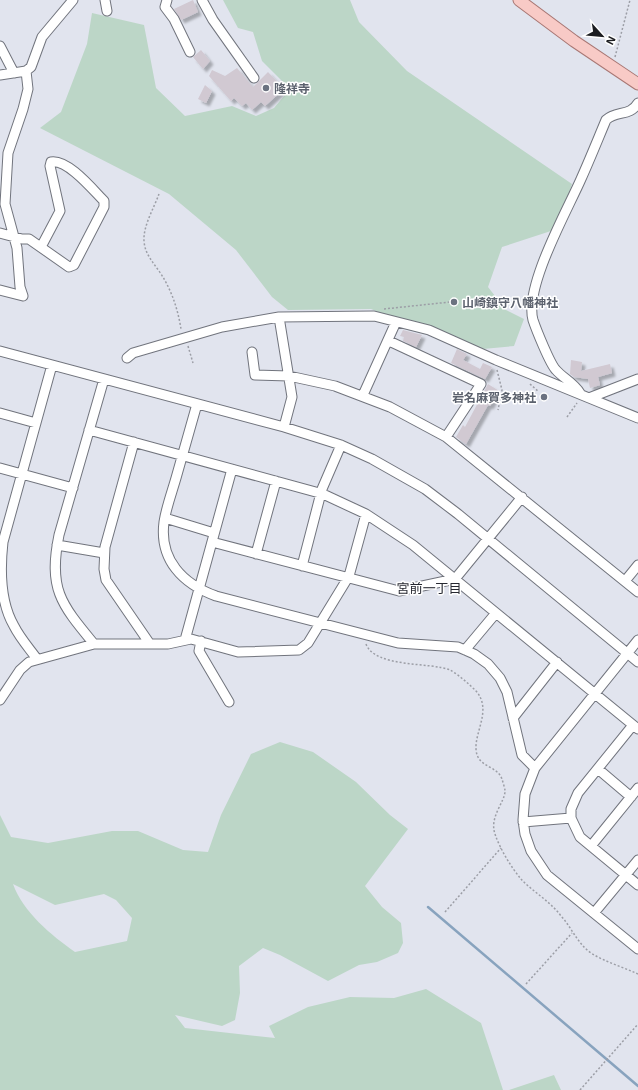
<svg xmlns="http://www.w3.org/2000/svg" width="638" height="1090" font-family="'Exo 2','Noto Sans JP',sans-serif">
  <style>
    .green { fill: #bcd6c7; fill-rule: evenodd }
    .lines { fill: none; stroke-linecap: round; stroke-linejoin: round }
    .stream { stroke: #88a3be; stroke-width: 2.5 }
    .building { fill: #d1c9d2; filter: url(#shadow) }
    .minor-casing { stroke: #71747d; stroke-width: 11 }
    .major-casing { stroke: #a87774; stroke-width: 13 }
    .path { stroke: #9c9ea6; stroke-width: 1.5; stroke-dasharray: 2 2; stroke-linecap: butt }
    .minor { stroke: #fff; stroke-width: 9 }
    .major { stroke: #f8cac6; stroke-width: 11 }
    .worship-dot { fill: #6b7280; stroke: #fff; stroke-width: 1.5 }
    .labels { text-anchor: middle; dominant-baseline: central; stroke-width: 3; stroke-linejoin: round; paint-order: stroke }
    .worship-label { font-size: 12px; font-weight: bold; fill: #5b616d; stroke: #fff; text-anchor: start }
    .neighbourhood-label { font-size: 13px; fill: #272931; stroke: #fff }
  </style>
  <defs>
    <filter id="shadow"><feDropShadow dx="3.5" dy="3.5" stdDeviation="1" flood-color="#0004"/></filter>
  </defs>
  <rect width="100%" height="100%" fill="#e1e4ee"/>
  <path class="green" d="M 223,0 L 350,0 L 359,22 L 407,71 L 572,184 L 557,229 L 502,247 L 488,287 L 506,310 L 524,319 L 514,346 L 472,350 L 371,309 L 288,310 L 272,297 L 236,250 L 169,194 L 40,128 L 61,112 L 87,44 L 92,13 L 144,25 L 156,88 L 185,116 L 232,106 L 256,116 L 274,108 L 290,89 L 262,61 L 253,32 L 238,28 Z
    M 280,742 L 313,752 L 356,782 L 390,815 L 408,829 L 365,886 L 382,907 L 401,923 L 403,943 L 398,953 L 377,962 L 359,965 L 328,981 L 280,955 L 263,948 L 239,966 L 240,993 L 235,1020 L 222,1026 L 175,1015 L 185,1028 L 275,1038 L 269,1026 L 308,1007 L 350,997 L 394,998 L 426,989 L 481,1023 L 503,1090 L 0,1090 L 0,815 L 11,837 L 48,843 L 112,831 L 138,831 L 183,850 L 208,852 L 221,815 L 251,754 ZM 13,884 L 55,905 L 104,894 L 116,900 L 132,918 L 127,941 L 75,952 C 51,935 23,912 13,884 Z
    M 554,1075 L 561,1090 L 509,1090 Z"/>
  <g class="lines">
    <path class="stream" d="M 428,907 L 638,1086"/>
  </g>
  <path class="building" d="M 193,0 L 198,12 L 181,20 L 174,9 Z
    M 201,50 L 210,61 L 203,69 L 193,57 Z
    M 237,68 L 253,87 L 268,72 L 284,89 L 265,106 L 261,102 L 252,110 L 246,103 L 242,106 L 234,98 L 231,101 L 209,76 L 212,70 L 225,76 Z
    M 205,85 L 212,91 L 206,103 L 198,99 Z
    M 403,330 L 422,335 L 416,347 L 403,341 L 404,337 L 400,336 Z
    M 457,349 L 467,354 L 463,360 L 480,369 L 483,363 L 492,367 L 485,379 L 451,363 Z
    M 571,360 L 582,362 L 581,371 L 610,364 L 612,373 L 598,377 L 600,385 L 590,388 L 588,379 L 574,377 L 570,374 Z
    M 488,384 L 499,391 L 490,406 L 488,405 L 466,444 L 456,437 L 463,425 L 465,427 Z"/>
  <g class="lines">
    <defs>
      <path id="minor" d="M 105,0 L 107,11
        M 167,0 L 165,7 L 174,19 L 190,52
        M 202,0 L 213,20 L 254,78
        M 0,46 L 14,73
        M 0,75 L 26,71 L 31,67 L 42,37 L 73,0
        M 0,233 L 22,239 L 29,239 L 69,267 L 74,265 L 104,207 L 104,201 C 93,190 68,159 51,162 L 50,166 L 60,211 L 41,247
        M 0,290 L 23,296 L 20,287 L 17,248 L 5,204 L 8,153 L 23,109 L 28,89 L 26,71
        M 279,317 L 374,316 L 429,330 L 496,360 L 638,418
        M 389,341 L 481,384 L 446,437
        M 0,351 L 284,427 L 341,445 L 372,459 L 425,489 L 458,514 L 638,662
        M 252,352 L 255,375 L 289,376 L 335,386 L 390,407 L 446,437 L 638,592
        M 127,358 L 133,353 L 222,327 L 279,317 L 292,397 L 284,427
        M 580,393 C 574,383 563,378 556,370 C 550,364 536,329 533,320 C 524,287 567,211 581,179 C 590,159 598,139 606,120 C 616,110 630,117 638,103
        M 363,395 L 396,322
        M 589,398 L 638,379
        M 197,404 C 190,429 183,454 176,478 C 172,492 166,508 164,522 C 159,560 183,584 216,596 L 398,643 L 458,647 L 474,654 L 488,664 L 500,678 L 507,692 L 522,755 L 535,768
        M 0,413 L 36,423
        M 89,430 L 323,494 L 366,514 L 413,545 L 638,729
        M 134,442 L 105,547 L 104,569 L 106,580 L 150,644
        M 0,468 L 73,488
        M 165,518 L 214,533
        M 212,542 L 399,591 L 455,579 L 522,497
        M 57,545 L 104,553
        M 256,554 L 276,481
        M 302,566 L 322,489 L 341,445
        M 625,581 L 638,565
        M 185,640 L 232,469
        M 638,640 L 535,768 L 525,794 L 523,820 L 525,834 L 531,851 L 547,875 L 638,949
        M 201,641 L 199,651 L 229,702
        M 94,644 C 61,604 48,589 59,535 L 104,379
        M 465,650 L 496,613
        M 37,659 C 29,648 20,638 14,626 C 0,602 0,569 3,542 L 52,365
        M 0,700 L 20,670 L 29,662 L 94,644 L 168,644 L 191,639 L 238,652 L 299,650 L 308,643 L 349,576 L 366,514
        M 513,718 L 557,662
        M 633,725 L 578,793 L 571,809 L 571,818 L 580,837 L 638,885
        M 598,769 L 631,797
        M 523,822 L 571,818
        M 591,846 L 638,788
        M 594,913 L 638,860"/>
      <path id="major" d="M 519,0 L 574,41 L 638,84"/>
    </defs>
    <use href="#minor" class="minor-casing"/>
    <use href="#major" class="major-casing"/>
    <path class="path" d="M 615,57 L 630,0
      M 159,194 C 154,208 143,226 144,241 C 145,255 154,263 161,274 C 172,291 178,310 181,329
      M 384,309 L 450,302
      M 188,346 L 193,363
      M 497,370 L 502,390 L 498,410
      M 530,384 L 539,392
      M 567,417 L 577,403
      M 366,644 C 375,668 431,662 450,670 C 459,675 469,684 476,691 C 492,709 475,731 476,749 C 477,768 497,765 502,779 C 503,783 505,788 505,791 C 505,802 489,817 495,834 C 500,849 511,867 521,879 C 533,892 550,901 561,916 C 572,928 577,943 591,953 C 605,962 623,967 638,974
      M 445,912 L 501,848
      M 526,984 L 572,933
      M 580,1090 L 638,1024"/>
    <use href="#minor" class="minor"/>
    <use href="#major" class="major"/>
  </g>
  <g class="worship-dot">
    <circle cx="266" cy="88" r="4"/>
    <circle cx="454" cy="302" r="4"/>
    <circle cx="544" cy="397" r="4"/>
  </g>
  <g class="labels">
    <g class="worship-label">
      <text x="274" y="88">隆祥寺</text>
      <text x="462" y="302">山崎鎮守八幡神社</text>
      <text x="536" y="397" text-anchor="end">岩名麻賀多神社</text>
    </g>
    <g class="neighbourhood-label">
      <text x="429" y="588">宮前一丁目</text>
    </g>
  </g>
  <g transform="translate(602 36) rotate(117)" stroke="#ffffff" stroke-width="3" paint-order="stroke">
  <path d="M0-3L7 15L0 10L-7 15Z" fill="#1c1d21"/>
  <text y="-6" font-size="11" font-weight="bold" text-anchor="middle" fill="#1c1d21">N</text>
  </g>
</svg>
